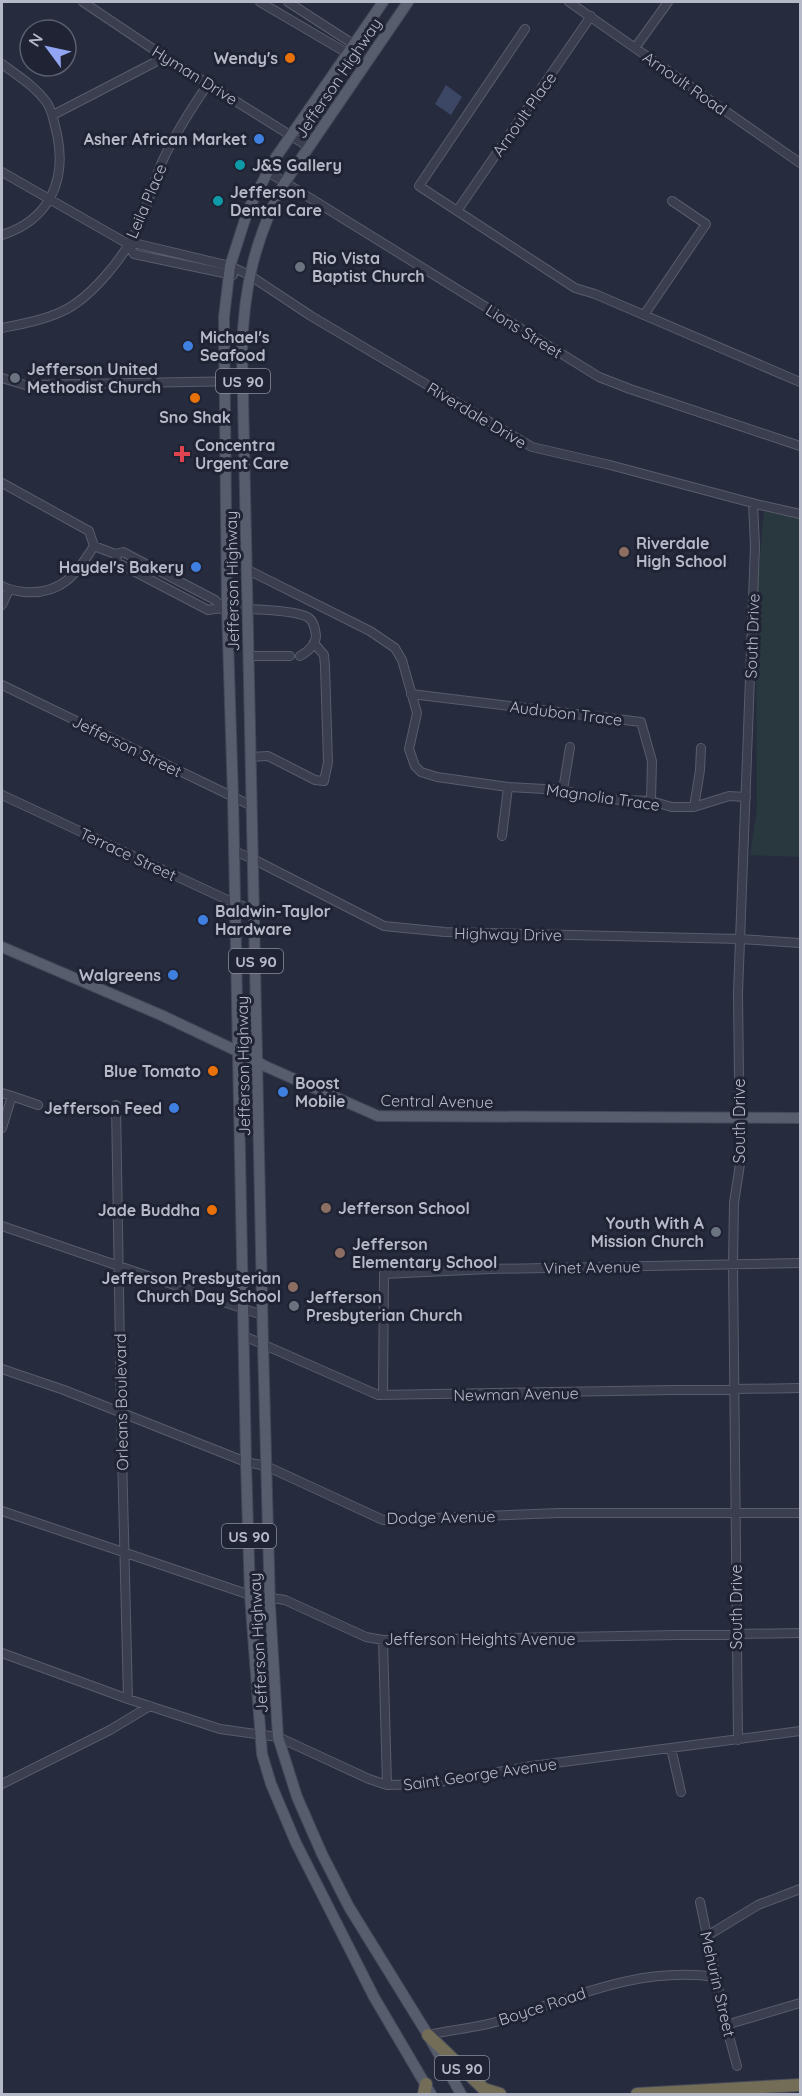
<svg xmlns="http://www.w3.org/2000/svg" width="802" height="2096" font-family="Quicksand,sans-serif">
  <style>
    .green { fill: #28383e }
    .water { fill: #3c4665 }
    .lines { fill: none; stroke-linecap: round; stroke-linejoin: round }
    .minor-casing { stroke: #585c6b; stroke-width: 10 }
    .major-casing { stroke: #434757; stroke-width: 12 }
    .highway-casing { stroke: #454958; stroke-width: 14 }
    .minor { stroke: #3a3e4e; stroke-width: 8 }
    .major { stroke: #585d6d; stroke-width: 10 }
    .highway { stroke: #736d57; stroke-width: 12 }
    .food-dot { fill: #e8710a; stroke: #1f2333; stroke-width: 2 }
    .shop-dot { fill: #3f7fe0; stroke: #1f2333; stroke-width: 2 }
    .culture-dot { fill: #0f9aa8; stroke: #1f2333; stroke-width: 2 }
    .worship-dot { fill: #6b7280; stroke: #1f2333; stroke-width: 2 }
    .health-dot { fill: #e0444e; stroke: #1f2333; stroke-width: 2 }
    .education-dot { fill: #8d6e63; stroke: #1f2333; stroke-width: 2 }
    .labels { text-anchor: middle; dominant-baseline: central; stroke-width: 6; stroke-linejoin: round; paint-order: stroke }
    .shield { fill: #1f2333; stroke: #898d9b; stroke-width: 1.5 }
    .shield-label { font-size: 15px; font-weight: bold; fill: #b6bac8 }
    .poi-label { font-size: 16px; font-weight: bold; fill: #b6bac8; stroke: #1f2333; text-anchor: start }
    .street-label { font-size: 16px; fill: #b6bac8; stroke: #1f2333 }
  </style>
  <rect width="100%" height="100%" fill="#262c3d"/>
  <path class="green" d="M 764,511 L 800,518 L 800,857 L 750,855 L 757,809 L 756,602 Z"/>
  <path class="water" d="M 446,85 L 462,97 L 451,115 L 435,104 Z"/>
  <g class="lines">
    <defs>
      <path id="minor" d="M 83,2 L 165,57 L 309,147
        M 260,2 L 347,53 L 369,59
        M 288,2 L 353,44 L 366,57
        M 569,2 L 800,163
        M 525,29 L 419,186 L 575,288 L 595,294 L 800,382
        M 635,48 L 668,2
        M 2,64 C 17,75 36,87 47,103 C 53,112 54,123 57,134 C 67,181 49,220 2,235
        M 53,115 L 165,57
        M 2,172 L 128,244 L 134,254 L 233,275
        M 268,172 L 599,377 L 630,389 L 800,446
        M 457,211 L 591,16
        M 128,244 L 138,244 L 230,266 L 249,275 L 311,316 L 532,447 L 610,465 L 760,505 L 800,514
        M 644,315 L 706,224 L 672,201
        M 2,328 C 22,324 44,320 63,311 C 92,297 125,256 138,227 C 148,206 153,183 162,162 C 174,135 191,109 208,84
        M 2,378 L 25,385 L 243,381
        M 2,483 L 89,531 L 94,546 L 115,554
        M 246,569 L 370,631 L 395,648 L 402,660 L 417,713 L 409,749 L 415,766 L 421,772 L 437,777 L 508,787
        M 2,586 C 9,590 16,591 24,592 C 61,595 76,575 94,546
        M 2,605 L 9,590
        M 223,608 L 215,600 L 123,552 L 115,554 L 118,563 L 208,610 C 224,607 297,609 309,618 C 314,622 315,629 316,635 C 316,645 309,651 300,656
        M 249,656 L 290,656
        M 2,685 L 252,806
        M 411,694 L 641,722 L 652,761 L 651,801
        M 251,757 L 268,756 L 315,780 L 324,781 L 328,762 L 325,666 L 324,655 L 314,643
        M 563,790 L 570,747
        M 2,795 L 234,903 L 254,910
        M 694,807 L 700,770 L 701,748
        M 502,836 L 508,787 L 563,790 L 599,799 L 651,801 L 672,807 L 694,807 L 729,796 L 746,797
        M 234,851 L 253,859 L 384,926 L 445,932 L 740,939 L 800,943
        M 2,1093 L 12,1096 L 2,1128
        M 12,1096 L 38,1105
        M 116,1105 L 121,1412 L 128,1699
        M 2,1226 L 262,1315
        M 244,1336 L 378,1395 L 800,1388
        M 2,1369 L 64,1390 L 246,1462 L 266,1466 L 383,1520 L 559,1513 L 800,1513
        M 383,1395 L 384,1274 L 489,1269 L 800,1263
        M 2,1511 L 250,1595 L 285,1600 L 366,1637 L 383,1640 L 800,1633
        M 383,1640 L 387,1785
        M 2,1653 L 128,1699 L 220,1729 L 278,1737 L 369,1779 L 387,1785 L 428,1784 L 532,1766 L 800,1731
        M 738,1740 L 733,1264 L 734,1203 L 740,1164 L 738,993 L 755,546 L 753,503
        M 671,1748 L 681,1792
        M 2,1784 L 110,1730 L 150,1706
        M 700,1902 L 726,2025 L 737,2066
        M 707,1936 L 758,1905 L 800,1889
        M 726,2025 L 800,2003
        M 428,2035 C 450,2030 474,2028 496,2022 C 571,1999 635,1966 716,1977"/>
      <path id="major" d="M 383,2 L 274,160 L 248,210 L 230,266 L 224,317 L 227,608 L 233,797 L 246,1462 L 250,1595 L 262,1754 L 271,1784 L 296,1843 L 374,1997 L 431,2094
        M 408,2 L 285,182 C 255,237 244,287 242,349 L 263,1344 L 270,1606 L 278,1737 L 297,1797 L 322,1854 L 349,1907 L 428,2035 L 461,2094
        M 2,947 L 161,1015 L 237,1051 L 267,1067 L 378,1116 L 800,1118"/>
      <path id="highway" d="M 428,2035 L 484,2089 L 500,2094
        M 424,2094 L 426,2084
        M 637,2094 L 800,2085"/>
    </defs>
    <use href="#minor" class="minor-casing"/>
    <use href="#major" class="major-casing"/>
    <use href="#highway" class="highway-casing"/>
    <use href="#minor" class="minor"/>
    <use href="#major" class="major"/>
    <use href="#highway" class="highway"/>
  </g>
  <g class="food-dot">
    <circle cx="290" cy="58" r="6"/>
    <circle cx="195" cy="398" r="6"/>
    <circle cx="213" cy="1071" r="6"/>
    <circle cx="212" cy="1210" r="6"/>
  </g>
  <g class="shop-dot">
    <circle cx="259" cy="139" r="6"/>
    <circle cx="188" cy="346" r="6"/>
    <circle cx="196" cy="567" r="6"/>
    <circle cx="203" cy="920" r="6"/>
    <circle cx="173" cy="975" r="6"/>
    <circle cx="283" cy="1092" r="6"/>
    <circle cx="174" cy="1108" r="6"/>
  </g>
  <g class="culture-dot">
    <circle cx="240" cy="165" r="6"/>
    <circle cx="218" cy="201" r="6"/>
  </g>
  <g class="worship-dot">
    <circle cx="300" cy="267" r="6"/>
    <circle cx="15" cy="378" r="6"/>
    <circle cx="716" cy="1232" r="6"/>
    <circle cx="294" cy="1306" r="6"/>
  </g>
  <path class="health-dot" d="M179 445h6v6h6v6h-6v6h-6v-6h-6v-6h6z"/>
  <g class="education-dot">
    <circle cx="624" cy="552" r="6"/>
    <circle cx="326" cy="1208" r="6"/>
    <circle cx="340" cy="1253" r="6"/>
    <circle cx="293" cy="1287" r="6"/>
  </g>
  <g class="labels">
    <g class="shield">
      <rect x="216" y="369" width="54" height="24" rx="4.5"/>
      <rect x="229" y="949" width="54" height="24" rx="4.5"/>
      <rect x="222" y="1524" width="54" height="24" rx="4.5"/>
      <rect x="435" y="2056" width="54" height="24" rx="4.5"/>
    </g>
    <g class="shield-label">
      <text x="243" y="381">US 90</text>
      <text x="256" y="961">US 90</text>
      <text x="249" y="1536">US 90</text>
      <text x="462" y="2068">US 90</text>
    </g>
    <g class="poi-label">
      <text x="278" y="58" text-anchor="end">Wendy's</text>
      <text x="247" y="139" text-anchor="end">Asher African Market</text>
      <text x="252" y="165">J&amp;S Gallery</text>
      <text x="230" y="192">Jefferson<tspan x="230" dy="18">Dental Care</tspan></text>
      <text x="312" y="258">Rio Vista<tspan x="312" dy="18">Baptist Church</tspan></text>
      <text x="200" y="337">Michael's<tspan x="200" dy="18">Seafood</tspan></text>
      <text x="27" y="369">Jefferson United<tspan x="27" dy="18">Methodist Church</tspan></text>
      <text x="195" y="417" text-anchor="middle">Sno Shak</text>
      <text x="195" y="445">Concentra<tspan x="195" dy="18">Urgent Care</tspan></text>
      <text x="636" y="543">Riverdale<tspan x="636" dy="18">High School</tspan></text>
      <text x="184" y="567" text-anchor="end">Haydel's Bakery</text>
      <text x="215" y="911">Baldwin-Taylor<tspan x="215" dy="18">Hardware</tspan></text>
      <text x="161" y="975" text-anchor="end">Walgreens</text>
      <text x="201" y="1071" text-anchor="end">Blue Tomato</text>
      <text x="295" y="1083">Boost<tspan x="295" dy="18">Mobile</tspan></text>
      <text x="162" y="1108" text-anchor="end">Jefferson Feed</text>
      <text x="338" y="1208">Jefferson School</text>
      <text x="200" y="1210" text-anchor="end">Jade Buddha</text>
      <text x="704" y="1223" text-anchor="end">Youth With A<tspan x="704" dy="18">Mission Church</tspan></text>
      <text x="352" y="1244">Jefferson<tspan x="352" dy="18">Elementary School</tspan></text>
      <text x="281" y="1278" text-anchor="end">Jefferson Presbyterian<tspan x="281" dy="18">Church Day School</tspan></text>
      <text x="306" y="1297">Jefferson<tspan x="306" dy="18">Presbyterian Church</tspan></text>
    </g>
    <g class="street-label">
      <text transform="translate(195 75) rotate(32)">Hyman Drive</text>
      <text transform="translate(338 78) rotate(-56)">Jefferson Highway</text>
      <text transform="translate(685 83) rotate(35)">Arnoult Road</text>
      <text transform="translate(524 114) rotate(-55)">Arnoult Place</text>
      <text transform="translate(146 201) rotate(-67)">Leila Place</text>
      <text transform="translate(524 331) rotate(32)">Lions Street</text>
      <text transform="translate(477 415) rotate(31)">Riverdale Drive</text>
      <text transform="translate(232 581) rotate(-91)">Jefferson Highway</text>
      <text transform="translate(752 636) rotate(-88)">South Drive</text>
      <text transform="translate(566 713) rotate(7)">Audubon Trace</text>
      <text transform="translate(127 746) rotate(26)">Jefferson Street</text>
      <text transform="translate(603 797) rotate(8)">Magnolia Trace</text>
      <text transform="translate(128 854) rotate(25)">Terrace Street</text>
      <text transform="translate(508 934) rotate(1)">Highway Drive</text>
      <text transform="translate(243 1066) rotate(-91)">Jefferson Highway</text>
      <text transform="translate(437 1101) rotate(1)">Central Avenue</text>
      <text transform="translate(739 1121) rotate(-90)">South Drive</text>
      <text transform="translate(592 1267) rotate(-1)">Vinet Avenue</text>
      <text transform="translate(516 1394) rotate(-1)">Newman Avenue</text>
      <text transform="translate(121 1402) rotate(-91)">Orleans Boulevard</text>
      <text transform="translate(441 1517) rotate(-1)">Dodge Avenue</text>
      <text transform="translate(736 1607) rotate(-90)">South Drive</text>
      <text x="480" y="1639">Jefferson Heights Avenue</text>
      <text transform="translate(258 1643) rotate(-93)">Jefferson Highway</text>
      <text transform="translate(480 1774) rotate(-8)">Saint George Avenue</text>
      <text transform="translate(718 1984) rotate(77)">Mehurin Street</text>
      <text transform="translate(542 2006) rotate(-18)">Boyce Road</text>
    </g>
  </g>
  <rect width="802" height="2096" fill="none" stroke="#b6bac8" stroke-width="6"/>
  <g transform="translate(48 48) rotate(303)"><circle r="28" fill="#1f2333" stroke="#5b5f6f" stroke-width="1.5"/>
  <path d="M0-4.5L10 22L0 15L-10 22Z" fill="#91a5f2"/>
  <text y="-9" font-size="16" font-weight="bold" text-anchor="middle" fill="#b6bac8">N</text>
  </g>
</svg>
